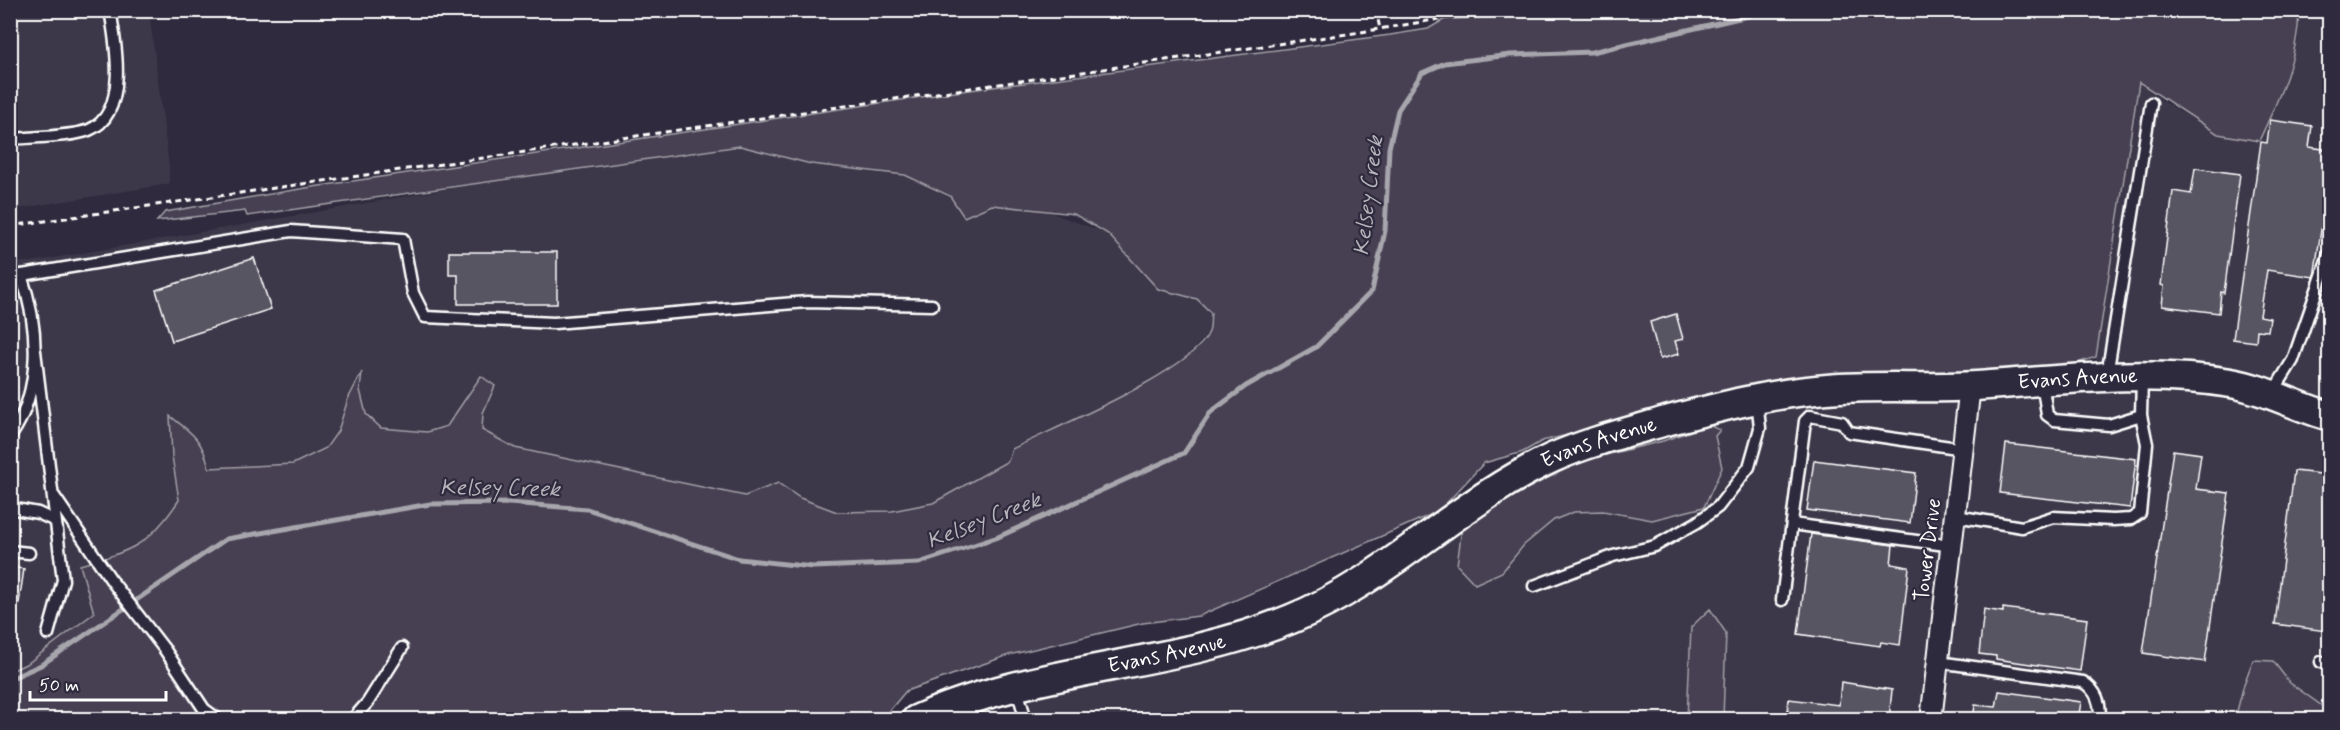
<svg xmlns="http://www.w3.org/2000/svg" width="2340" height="730" font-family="Mynerve,sans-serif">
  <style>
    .built { fill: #3c3749 }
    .green { fill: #464152; stroke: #a2a0a8; stroke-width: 1.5 }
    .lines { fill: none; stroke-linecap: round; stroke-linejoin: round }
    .stream { stroke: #a7a6ad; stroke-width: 5 }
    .building { fill: #595564; stroke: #fff; stroke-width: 1.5 }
    .lane-casing { stroke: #fff; stroke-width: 15 }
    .street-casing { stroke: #fff; stroke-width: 24 }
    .secondary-casing { stroke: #fff; stroke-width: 33 }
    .path { stroke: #fff; stroke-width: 3; stroke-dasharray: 6 4.5; stroke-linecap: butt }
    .lane { stroke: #2f2a3d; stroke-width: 10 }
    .street { stroke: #2f2a3d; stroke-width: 20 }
    .secondary { stroke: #2f2a3d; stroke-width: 28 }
    .labels { text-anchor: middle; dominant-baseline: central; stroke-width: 4.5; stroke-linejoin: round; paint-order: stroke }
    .street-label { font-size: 21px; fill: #fff; stroke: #2f2a3d }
    .water-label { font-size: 22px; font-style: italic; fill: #b6b4bb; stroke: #2f2a3d }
  </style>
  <rect width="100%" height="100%" fill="#2f2a3d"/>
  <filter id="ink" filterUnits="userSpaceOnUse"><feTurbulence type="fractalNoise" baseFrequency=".0167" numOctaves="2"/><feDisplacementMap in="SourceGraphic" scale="12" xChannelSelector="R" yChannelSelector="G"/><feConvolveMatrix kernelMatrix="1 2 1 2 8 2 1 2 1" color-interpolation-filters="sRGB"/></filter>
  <g filter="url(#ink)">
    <path class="built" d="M 11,11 L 149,11 L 169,166 L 169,184 L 11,210 Z
      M 2299,11 L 2329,11 L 2329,711 L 2290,683 L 2273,661 L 2235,719 L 1723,719 L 1726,633 L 1688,700 L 1687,719 L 1026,719 L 1016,686 L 1262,629 L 1491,493 L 1699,412 L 2096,378 L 2096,357 L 2139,82 L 2163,101 L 2218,134 L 2298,42 Z
      M 740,146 L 814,164 L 905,175 L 978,212 L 992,205 L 1012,205 L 1049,212 L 1108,234 L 1158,289 L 1197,299 L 1211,313 L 1209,332 L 1191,352 L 1153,381 L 1012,449 L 1008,461 L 933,503 L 892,511 L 837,512 L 800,498 L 778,483 L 745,496 L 515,448 L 481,430 L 483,413 L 495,386 L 481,376 L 447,426 L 427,432 L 381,428 L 366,414 L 360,390 L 361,373 L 348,399 L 338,431 L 326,448 L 293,464 L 209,468 L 171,416 L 172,456 L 179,500 L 161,527 L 127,552 L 81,565 L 95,613 L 28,663 L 11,671 L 10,263 L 31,262 L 544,172 Z"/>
    <path class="green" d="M 1542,10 L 2299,11 C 2298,59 2279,98 2259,141 L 2218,134 L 2139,82 L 2096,357 L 2062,368 L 1929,373 L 1726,398 L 1542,441 L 1523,452 L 1484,463 L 1439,511 L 1199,616 L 1143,623 L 1009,655 L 906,691 L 884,717 L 879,719 L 11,720 L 11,671 L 28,663 L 94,613 L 80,565 C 131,551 149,546 179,500 L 172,456 L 170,416 C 192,433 203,440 209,468 L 293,464 L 326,448 L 338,431 L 348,399 L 362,372 L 360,390 L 366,414 L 381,428 L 427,432 L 447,426 L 481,376 L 495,386 L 483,413 L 482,430 L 515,448 L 745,496 L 778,483 L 800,498 L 837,512 L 892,511 L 933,503 L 1008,461 L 1012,449 C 1052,429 1194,370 1209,332 C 1211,327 1210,318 1211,313 L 1197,299 L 1158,289 L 1108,234 L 1074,214 L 992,205 L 964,217 L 950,196 L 905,175 L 811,164 L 740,146 L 247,216 L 245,211 L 157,221 L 165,212 L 306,188 L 955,92 L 1390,35 L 1428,29 L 1445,19 L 1506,17 Z
      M 1708,425 L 1720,430 L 1715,436 L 1722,468 L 1704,507 L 1652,520 L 1603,511 L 1574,512 L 1554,520 L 1524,545 L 1502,572 L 1475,584 L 1457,565 L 1462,528 L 1496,505 L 1581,461 L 1663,441 Z
      M 1710,609 L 1726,633 L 1723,719 L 1687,719 L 1691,627 Z
      M 2253,660 L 2273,661 L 2290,683 L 2329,711 L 2329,719 L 2235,719 L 2244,684 Z"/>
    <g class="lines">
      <path class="stream" d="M 10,679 L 41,665 L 226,539 L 430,504 L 509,503 L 587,509 L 739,559 L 813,567 L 919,563 L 998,537 L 1184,453 L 1211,412 L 1246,386 L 1316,347 L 1372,291 L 1385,231 L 1389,148 L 1398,110 L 1422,73 L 1445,63 L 1510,55 L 1592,52 L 1748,16 L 1761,10"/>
    </g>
    <path class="building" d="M 2270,120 L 2312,126 L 2309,147 L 2330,150 L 2330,170 L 2314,277 L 2267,270 L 2260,316 L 2270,318 L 2268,331 L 2257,330 L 2256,342 L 2233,339 L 2261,142 L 2267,143 Z
      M 2195,168 L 2240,174 L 2224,293 L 2221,292 L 2219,313 L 2162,306 L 2164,286 L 2161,285 L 2173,191 L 2191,194 Z
      M 449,252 L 557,252 L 557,304 L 458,304 L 458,275 L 449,275 Z
      M 254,258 L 271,309 L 172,341 L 156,290 Z
      M 1676,314 L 1683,339 L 1675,341 L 1679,354 L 1660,359 L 1650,322 Z
      M 2006,444 L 2136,459 L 2130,508 L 2000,493 Z
      M 2173,450 L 2201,454 L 2196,489 L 2229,493 L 2205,662 L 2143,653 Z
      M 1814,460 L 1916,473 L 1910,523 L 1807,510 Z
      M 2294,471 L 2330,475 L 2330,599 L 2326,631 L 2275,624 Z
      M 1811,534 L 1893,545 L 1891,564 L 1909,567 L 1900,645 L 1881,642 L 1880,646 L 1798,634 Z
      M 10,567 L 24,569 L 12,651 L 10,651 Z
      M 2003,608 L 2087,619 L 2080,671 L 1996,659 L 1996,656 L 1979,654 L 1984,609 L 2003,612 Z
      M 1841,682 L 1892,690 L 1889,720 L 1820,720 L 1787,715 L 1789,699 L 1839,705 Z
      M 1999,691 L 2081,702 L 2078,720 L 1973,720 L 1975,705 L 1996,707 Z"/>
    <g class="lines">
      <defs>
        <path id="lane" d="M 10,139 C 31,137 72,137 89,130 C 129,114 116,43 110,10
          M 10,277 L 291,231 L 403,239 L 413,293 L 425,317 L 554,323 L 807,302 L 932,305
          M 35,351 L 63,580 L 48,634
          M 2107,375 L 2151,103
          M 2042,381 L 2047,415 L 2054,420 L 2109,425 L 2141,415
          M 2272,394 L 2293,360 L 2330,252
          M 10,437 C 43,390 39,326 21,275
          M 54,496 L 114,584 L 165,650 L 204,709 L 219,720
          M 10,508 L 38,513 L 55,521
          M 1956,516 L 2022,527 L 2053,517 L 2113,520 L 2131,519 L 2140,513 L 2147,444 L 2141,415 L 2142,378
          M 1792,524 L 1953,546
          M 10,551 L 29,553
          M 1534,586 L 1613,556 L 1655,546 L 1696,523 L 1718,507 L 1749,467 L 1760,428 L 1757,399
          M 1782,600 L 1805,421 L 1810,416 L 1842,422 L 1849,432 L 1964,449
          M 1938,662 L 2083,682 C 2096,690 2102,704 2099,720
          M 2321,662 L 2330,663
          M 1016,686 L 1026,720
          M 352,720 L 368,702 L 402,648"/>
        <path id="street" d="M 1931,720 L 1970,386"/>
        <g id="secondary">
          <path id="s1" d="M 916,720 C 1035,666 1171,668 1291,619 C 1387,580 1459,501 1552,458 C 1588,442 1628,432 1666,421 C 1719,407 1772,393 1827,389 C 1877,385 1927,389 1977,386 C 2060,380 2148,369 2231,383 C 2266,389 2296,407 2330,416"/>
        </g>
      </defs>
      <use href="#lane" class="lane-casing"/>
      <use href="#street" class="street-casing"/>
      <use href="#secondary" class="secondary-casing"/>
      <path class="path" d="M 1376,10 L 1380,29
        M 10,226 L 1361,32 L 1495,10"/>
      <use href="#lane" class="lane"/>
      <use href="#street" class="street"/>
      <use href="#secondary" class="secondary"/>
    </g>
  </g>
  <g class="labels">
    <g class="street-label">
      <text stroke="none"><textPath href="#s1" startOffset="1232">Evans Avenue</textPath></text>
      <text stroke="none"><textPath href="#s1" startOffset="746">Evans Avenue</textPath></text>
      <text transform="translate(1928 550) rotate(-83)">Tower Drive</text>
      <text stroke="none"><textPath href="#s1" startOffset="260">Evans Avenue</textPath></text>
    </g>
    <g class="water-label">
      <text transform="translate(1369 196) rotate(-83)">Kelsey Creek</text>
      <text transform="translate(500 489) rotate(1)">Kelsey Creek</text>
      <text transform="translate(984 521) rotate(-21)">Kelsey Creek</text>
    </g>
  </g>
  <rect width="2340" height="730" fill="none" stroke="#2f2a3d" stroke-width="36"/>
  <rect x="18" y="18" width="2304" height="694" fill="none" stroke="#fff" stroke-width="2" filter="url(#ink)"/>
  <path d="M30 691v9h136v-9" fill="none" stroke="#ffffff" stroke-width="3"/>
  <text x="39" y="691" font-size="18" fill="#ffffff" stroke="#2f2a3d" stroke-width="4.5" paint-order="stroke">50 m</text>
</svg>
